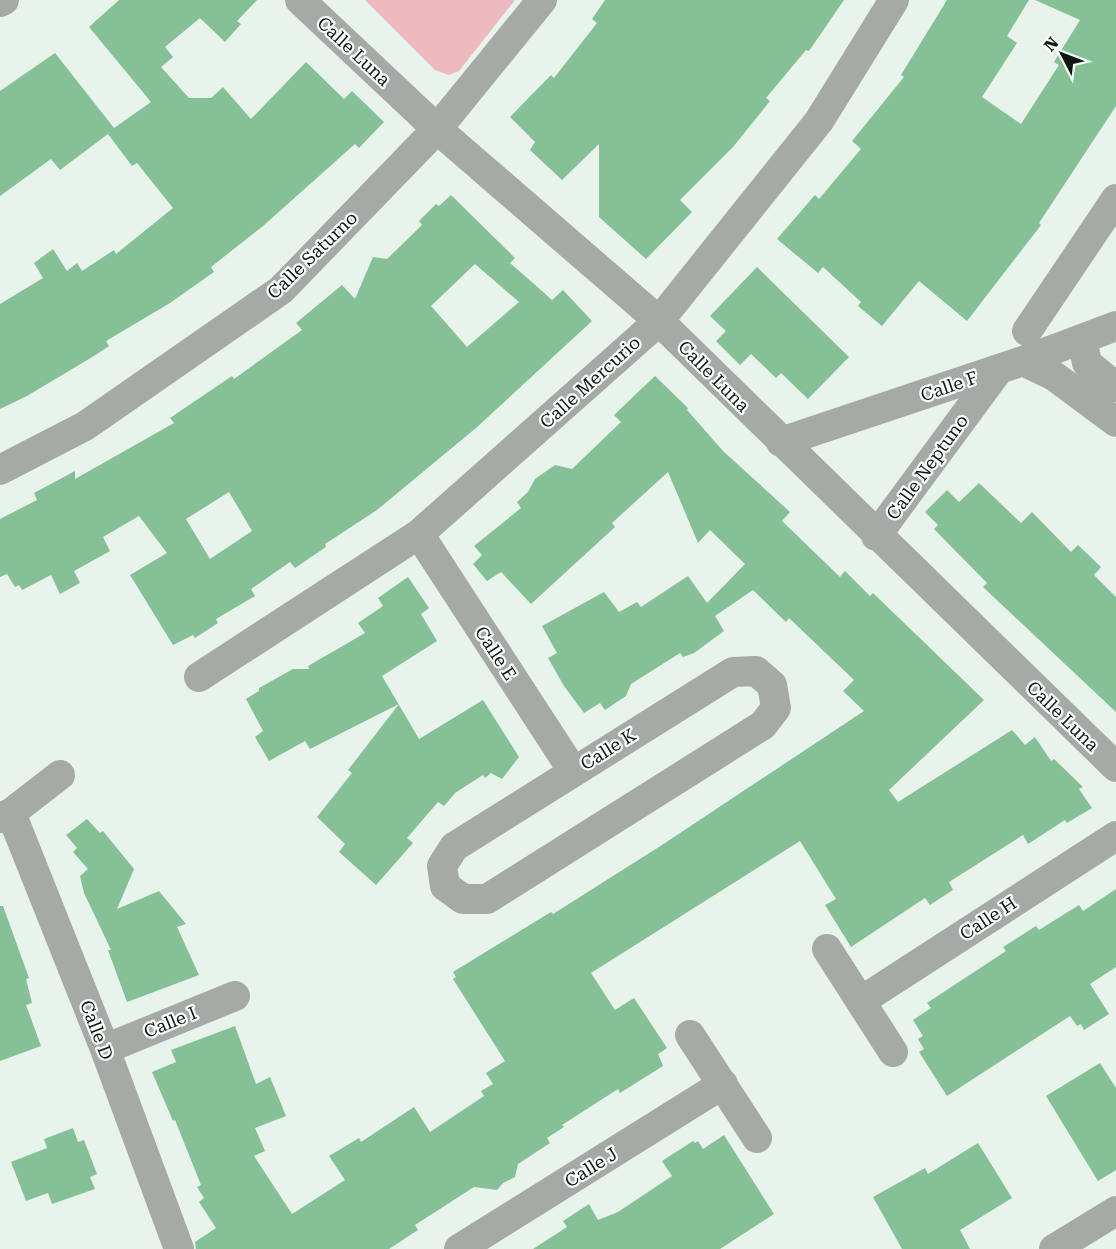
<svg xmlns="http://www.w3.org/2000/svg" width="1116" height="1249" font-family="'Roboto Serif',serif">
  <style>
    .green { fill: #eebabf }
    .building { fill: #86c097; fill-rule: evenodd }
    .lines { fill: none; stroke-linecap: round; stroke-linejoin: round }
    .minor { stroke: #a5aaa6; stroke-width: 30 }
    .labels { text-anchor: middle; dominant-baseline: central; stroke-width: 4.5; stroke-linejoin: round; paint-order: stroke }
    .street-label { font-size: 18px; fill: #121613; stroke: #f8fffa }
  </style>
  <rect width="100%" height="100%" fill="#e8f3eb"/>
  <path class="green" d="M 365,0 L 515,0 L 459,71 L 449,75 L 435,70 Z"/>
  <path class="building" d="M 119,0 L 257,0 L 237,21 L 241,24 L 225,42 L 200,18 L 165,47 L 173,57 L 161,67 L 189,98 L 211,98 L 223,87 L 251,119 L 306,62 L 344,99 L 352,91 L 384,122 L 359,148 L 355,144 L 263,226 L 211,267 L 214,272 L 170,303 L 106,341 L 109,346 L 94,356 L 27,396 L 0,409 L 0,304 L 43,278 L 34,263 L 53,249 L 67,271 L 77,263 L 82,271 L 114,250 L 116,254 L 173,208 L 137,163 L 132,166 L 108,134 L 60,170 L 51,159 L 0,196 L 0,91 L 55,53 L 114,128 L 151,102 L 89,27 Z
    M 605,0 L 844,0 L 809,51 L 806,50 L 766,98 L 770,101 L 733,147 L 680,200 L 692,212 L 646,259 L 599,217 L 599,144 L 562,180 L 530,150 L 535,142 L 510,117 L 551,75 L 554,78 L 597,23 L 592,19 Z
    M 947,0 L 1029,0 L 1007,36 L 1017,43 L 982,97 L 1021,124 L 1059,65 L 1054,62 L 1080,20 L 1035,0 L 1116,0 L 1116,106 L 1039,223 L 1041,225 L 967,321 L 919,281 L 882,326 L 858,306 L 861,302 L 823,267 L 818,273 L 777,239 L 815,195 L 819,199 L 861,149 L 852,141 L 904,77 L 901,75 Z
    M 451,195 L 515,258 L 510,263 L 542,291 L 552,300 L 563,290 L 592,321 L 476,428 L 377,510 L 325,544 L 326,547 L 295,568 L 290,562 L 251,589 L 255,596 L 216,619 L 218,623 L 195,638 L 193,635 L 173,645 L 130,575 L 167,553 L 139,516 L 103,537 L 110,551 L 74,571 L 80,583 L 60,594 L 51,575 L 22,590 L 19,585 L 15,587 L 7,574 L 0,577 L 0,519 L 37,500 L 34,493 L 75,471 L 75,479 L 174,423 L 170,418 L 232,376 L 234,379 L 302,330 L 296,323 L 342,285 L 355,299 L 373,257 L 387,259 L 422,225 L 419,221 L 436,204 L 439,206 ZM 475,264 L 519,302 L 467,347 L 431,306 ZM 229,492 L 252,531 L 210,559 L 186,519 Z
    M 757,267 L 849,357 L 808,399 L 781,373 L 776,378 L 751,354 L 740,365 L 716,341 L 726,331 L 710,316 Z
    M 655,376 L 688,408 L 687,410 L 723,451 L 790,512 L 782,521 L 840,577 L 845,571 L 870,596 L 873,593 L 984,700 L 889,790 L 898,802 L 1012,730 L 1025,745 L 1035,737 L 1051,761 L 1054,759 L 1083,787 L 1079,789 L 1092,808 L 1067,823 L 1065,820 L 1028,844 L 1023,835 L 949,882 L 953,890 L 930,905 L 925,898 L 851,947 L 825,905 L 836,899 L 800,841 L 591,973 L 615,1010 L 634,998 L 667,1048 L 658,1054 L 663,1066 L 620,1093 L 618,1089 L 562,1125 L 564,1127 L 547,1138 L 550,1143 L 518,1164 L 515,1177 L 503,1183 L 497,1190 L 474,1187 L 415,1225 L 418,1230 L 389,1249 L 196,1249 L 195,1242 L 216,1228 L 199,1202 L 204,1198 L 197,1187 L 201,1185 L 175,1120 L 173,1121 L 152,1072 L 176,1062 L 171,1050 L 235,1026 L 256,1084 L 270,1077 L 286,1116 L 255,1128 L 265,1151 L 254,1156 L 292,1214 L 345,1180 L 329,1156 L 359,1138 L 361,1142 L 414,1107 L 430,1132 L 484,1096 L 481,1091 L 493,1084 L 486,1073 L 505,1061 L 453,979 L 456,977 L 453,972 L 551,912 L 553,914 L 662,845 L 864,711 L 843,691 L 854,680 L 789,618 L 786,622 L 753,590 L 715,616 L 724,631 L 694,653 L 683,657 L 680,653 L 631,684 L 626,696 L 605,710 L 600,703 L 584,713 L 564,686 L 548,658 L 557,653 L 542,626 L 604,592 L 619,612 L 637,602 L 641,607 L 688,576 L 707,603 L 745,564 L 710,530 L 698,543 L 668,472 L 612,523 L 615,527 L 531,604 L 501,572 L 487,581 L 473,564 L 482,555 L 474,546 L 521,508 L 517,502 L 528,492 L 535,479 L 555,465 L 572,469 L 621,422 L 614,415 Z
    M 979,483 L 1021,523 L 1032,512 L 1071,552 L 1078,545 L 1101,567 L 1094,575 L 1116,597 L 1116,712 L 983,587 L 987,583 L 934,529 L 938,525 L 925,512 L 947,490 L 959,502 Z
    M 408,577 L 429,608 L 421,614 L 437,641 L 382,676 L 419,739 L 483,700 L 519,757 L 502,779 L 491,773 L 485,778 L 483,775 L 455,793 L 444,806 L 438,802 L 407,838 L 413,843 L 376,885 L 339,852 L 345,844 L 317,817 L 352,773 L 348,770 L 399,704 L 310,749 L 305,741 L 269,761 L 255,737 L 263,731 L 246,699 L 259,691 L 259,688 L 293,669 L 309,669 L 308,666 L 365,633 L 358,623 L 383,606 L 378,598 Z
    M 87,819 L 100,833 L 103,831 L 134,869 L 117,909 L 159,891 L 186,924 L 177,927 L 199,975 L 127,1002 L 108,950 L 111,950 L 84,893 L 80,876 L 88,869 L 73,852 L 77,848 L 66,835 Z
    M 1116,889 L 1116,967 L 1090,984 L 1109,1014 L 1084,1030 L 1081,1024 L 1077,1026 L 1070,1016 L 947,1096 L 919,1052 L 924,1049 L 918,1039 L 923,1036 L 913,1020 L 931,1008 L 927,1003 L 1006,951 L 1003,947 L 1036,926 L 1039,930 L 1079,905 L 1083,911 Z
    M 0,906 L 3,906 L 29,978 L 26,979 L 32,1003 L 26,1005 L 41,1046 L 0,1061 Z
    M 1100,1063 L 1116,1088 L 1116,1170 L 1098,1181 L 1046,1096 Z
    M 73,1128 L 78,1142 L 84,1140 L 97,1174 L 90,1177 L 95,1189 L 52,1204 L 48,1193 L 26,1201 L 11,1162 L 47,1148 L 44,1139 Z
    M 724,1135 L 774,1214 L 720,1249 L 533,1249 L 567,1227 L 563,1221 L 589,1204 L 598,1220 L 618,1212 L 672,1176 L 662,1161 L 693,1141 L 695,1143 L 698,1141 L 703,1149 Z
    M 978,1143 L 1012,1198 L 960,1230 L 970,1249 L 902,1249 L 873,1197 L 925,1168 L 928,1174 Z"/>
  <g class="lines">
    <path class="minor" d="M 300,0 L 437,129 L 659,321 L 1116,767
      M 0,2 L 4,0
      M 1027,331 L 1116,199
      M 1082,339 L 1087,363 L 1116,387
      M 1023,361 L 1054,376 L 1116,422
      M 781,442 L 1023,361 L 1116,326
      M 0,470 L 85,426 L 281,290 L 437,129 L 542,0
      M 419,534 L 573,771
      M 876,536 L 999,369
      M 756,671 L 772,685 L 776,708 L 763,725 L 487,899 L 463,899 L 445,886 L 442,866 L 454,847 L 733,672 Z
      M 199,677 L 419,534 L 659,321 L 819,121 L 894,0
      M 11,813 L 105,1049 L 179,1249
      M 0,818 L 11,813 L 60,775
      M 827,949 L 893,1052
      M 861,1001 L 1116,836
      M 690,1035 L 757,1138
      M 105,1049 L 235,996
      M 459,1249 L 723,1084
      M 1054,1249 L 1116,1211"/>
  </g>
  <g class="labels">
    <g class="street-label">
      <text transform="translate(354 51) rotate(43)">Calle Luna</text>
      <text transform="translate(312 255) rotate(-44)">Calle Saturno</text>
      <text transform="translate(714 376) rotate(45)">Calle Luna</text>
      <text transform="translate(590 382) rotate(-42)">Calle Mercurio</text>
      <text transform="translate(949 386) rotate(-19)">Calle F</text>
      <text transform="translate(927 467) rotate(-54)">Calle Neptuno</text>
      <text transform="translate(496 653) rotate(57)">Calle E</text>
      <text transform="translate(1063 716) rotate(44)">Calle Luna</text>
      <text transform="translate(608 749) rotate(-32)">Calle K</text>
      <text transform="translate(988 918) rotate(-33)">Calle H</text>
      <text transform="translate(170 1022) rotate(-22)">Calle I</text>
      <text transform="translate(97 1030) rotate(69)">Calle D</text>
      <text transform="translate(591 1167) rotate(-32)">Calle J</text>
    </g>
  </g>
  <g transform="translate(1062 54) rotate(312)" stroke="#f8fffa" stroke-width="4.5" paint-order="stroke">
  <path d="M0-4.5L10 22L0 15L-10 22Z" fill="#121613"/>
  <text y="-9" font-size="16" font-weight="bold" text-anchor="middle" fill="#121613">N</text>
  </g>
</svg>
